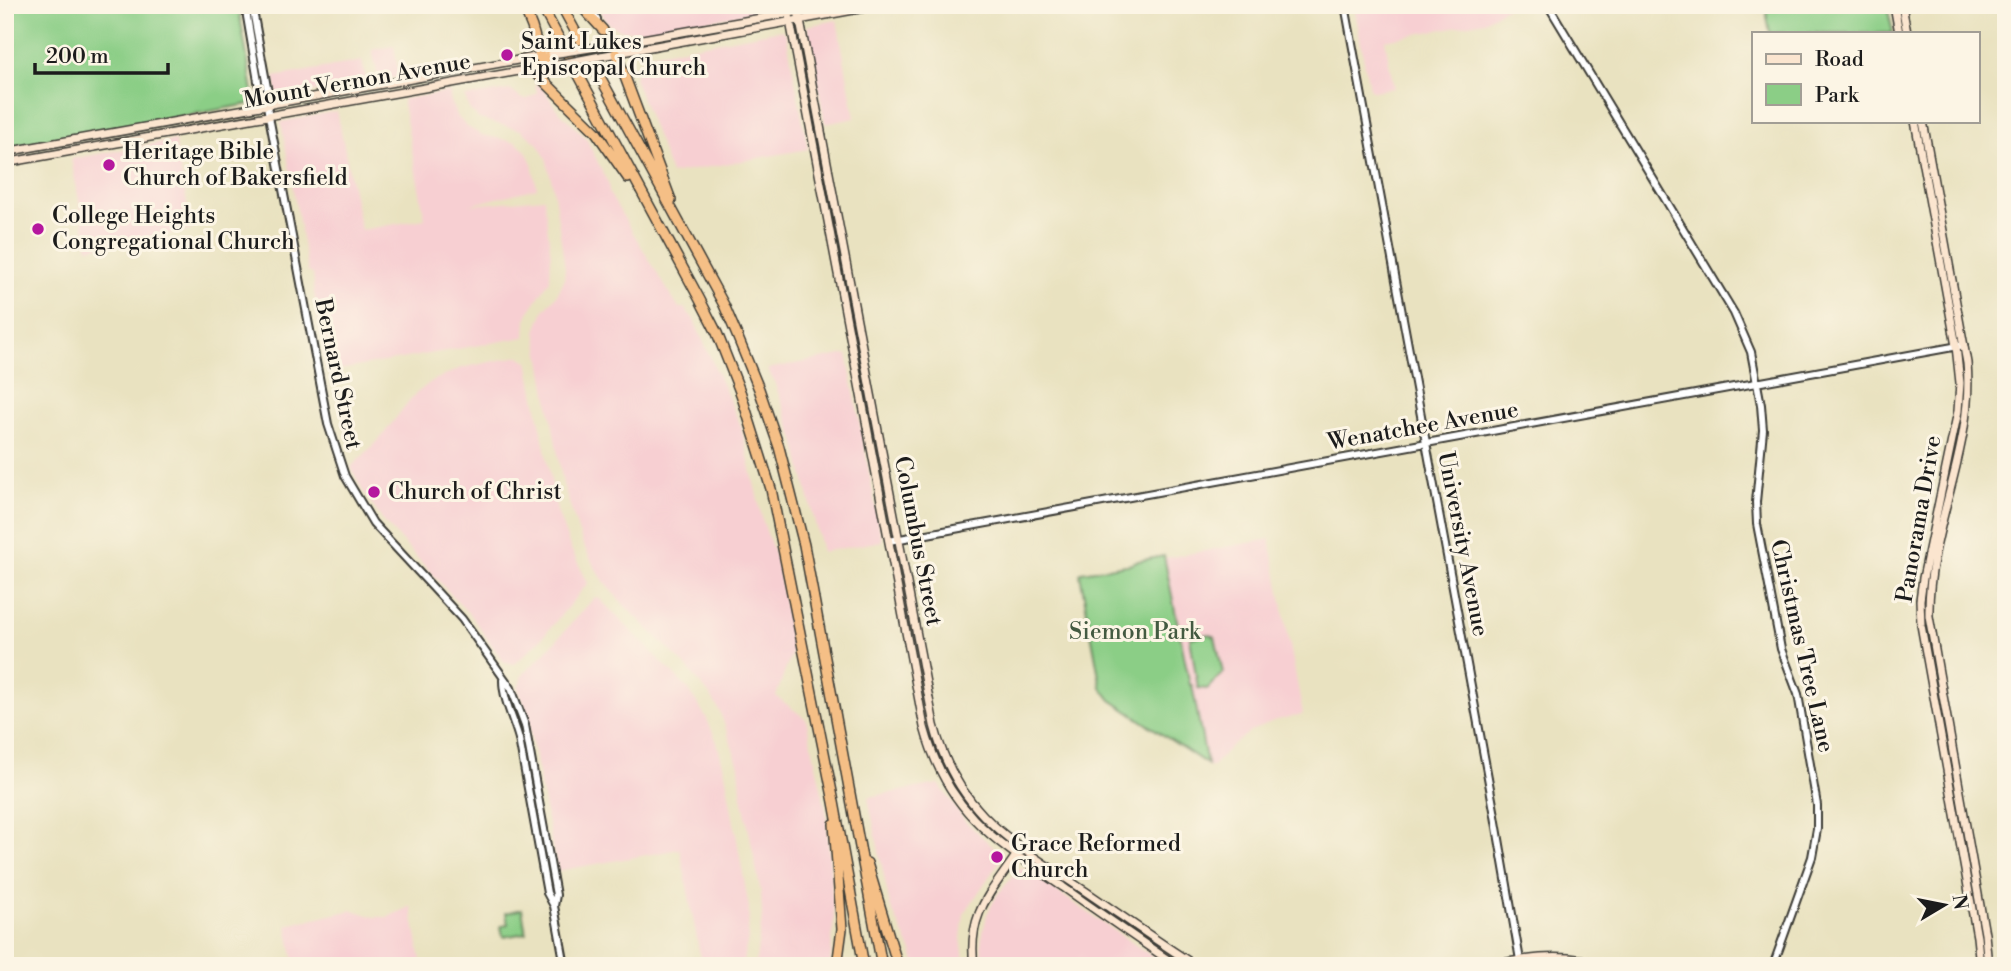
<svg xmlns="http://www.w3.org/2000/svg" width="2011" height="971" font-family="'Libre Bodoni',serif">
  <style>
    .built { fill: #f7cfd2 }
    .green { fill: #8bce86; stroke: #547551; stroke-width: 2 }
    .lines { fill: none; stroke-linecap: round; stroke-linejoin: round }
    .tertiary-casing { stroke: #3b3a35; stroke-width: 10 }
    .secondary-casing { stroke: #3b3a35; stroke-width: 10 }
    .motorway-casing { stroke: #3b3a35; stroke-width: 12 }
    .tertiary { stroke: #fff; stroke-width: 6 }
    .secondary { stroke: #fbe5cf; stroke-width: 7 }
    .motorway { stroke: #f5bf86; stroke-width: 9 }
    .secondary-bridge-casing { stroke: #3b3a35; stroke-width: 10; stroke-linecap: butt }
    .secondary-bridge { stroke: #fbe5cf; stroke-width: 7 }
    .poi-dot { fill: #b5179e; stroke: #fcf5e5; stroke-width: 2.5 }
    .labels { text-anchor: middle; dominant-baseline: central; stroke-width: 6; stroke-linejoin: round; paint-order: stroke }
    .poi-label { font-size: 23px; fill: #1c1c1c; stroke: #fcf5e5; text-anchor: start }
    .street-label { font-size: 23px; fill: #1c1c1c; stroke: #fcf5e5 }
    .park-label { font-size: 23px; fill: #435a41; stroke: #fcf5e5 }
  </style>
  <rect width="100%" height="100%" fill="#fcf5e5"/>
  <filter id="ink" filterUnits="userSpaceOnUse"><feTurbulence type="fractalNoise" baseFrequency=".0143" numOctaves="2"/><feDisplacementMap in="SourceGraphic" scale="14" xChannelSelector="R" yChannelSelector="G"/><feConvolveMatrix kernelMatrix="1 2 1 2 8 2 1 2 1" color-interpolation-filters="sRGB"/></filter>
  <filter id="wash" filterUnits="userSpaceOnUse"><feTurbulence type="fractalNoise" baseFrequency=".00686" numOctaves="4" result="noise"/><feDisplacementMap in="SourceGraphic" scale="28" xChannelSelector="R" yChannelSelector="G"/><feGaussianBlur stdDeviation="1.57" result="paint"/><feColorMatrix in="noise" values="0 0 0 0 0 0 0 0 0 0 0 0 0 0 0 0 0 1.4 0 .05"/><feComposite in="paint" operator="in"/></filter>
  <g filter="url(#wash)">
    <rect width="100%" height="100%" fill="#e9e2c0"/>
    <path class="built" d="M 596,5 L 780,5 L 780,8 L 654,30 L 624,31 L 608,24 Z
      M 1354,5 L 1510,5 L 1485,21 L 1385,40 L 1394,88 L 1373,91 L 1369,88 Z
      M 837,20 L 855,118 L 825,124 L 807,26 Z
      M 781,30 L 786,33 L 808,149 L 671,174 L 634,78 L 640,62 L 652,56 L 652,54 Z
      M 394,46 L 399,77 L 381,80 L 378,77 L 372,50 Z
      M 362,61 L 366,79 L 363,84 L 281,97 L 277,94 L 274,77 Z
      M 535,83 L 544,89 L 555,107 L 586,138 L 609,185 L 609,193 L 676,304 L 679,308 L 684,308 L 693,318 L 741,426 L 763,522 L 777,561 L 793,649 L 776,696 L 806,719 L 826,810 L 834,919 L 830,966 L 755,966 L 762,918 L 761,893 L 741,791 L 739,766 L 720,712 L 712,698 L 685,665 L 625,606 L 608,587 L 594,566 L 582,542 L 563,484 L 536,331 L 544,310 L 557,295 L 564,280 L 565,268 L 553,187 L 546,158 L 537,143 L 521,130 L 479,119 L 469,109 L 465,97 L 510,90 L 522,99 L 528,99 L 537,93 Z
      M 447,92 L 450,94 L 451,104 L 458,117 L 466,126 L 482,135 L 516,142 L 526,151 L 532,163 L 537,188 L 470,205 L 544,198 L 551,256 L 550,280 L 530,310 L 526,320 L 525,337 L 327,372 L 323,352 L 326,347 L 324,335 L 320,332 L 313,286 L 314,284 L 313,274 L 308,272 L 281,122 L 337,111 L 361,230 L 425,219 L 402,99 Z
      M 175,140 L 192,230 L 88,248 L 71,159 Z
      M 847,354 L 882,541 L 822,552 L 795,440 L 774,381 L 767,369 Z
      M 519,356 L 528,361 L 557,511 L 570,547 L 588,583 L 541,639 L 515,664 L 504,662 L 471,616 L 383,521 L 361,488 L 351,467 L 379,440 L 412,397 L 432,381 L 461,368 Z
      M 1270,539 L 1303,714 L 1273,721 L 1253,730 L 1232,745 L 1213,766 L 1209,767 L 1204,764 L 1083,573 Z
      M 595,597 L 600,599 L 688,689 L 706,717 L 717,742 L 725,772 L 749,908 L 748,939 L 742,966 L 702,966 L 680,849 L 557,871 L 526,710 L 518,689 L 522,675 L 544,654 Z
      M 939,784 L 965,821 L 1003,856 L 964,914 L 961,938 L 965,966 L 916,966 L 912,952 L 890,906 L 868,797 Z
      M 1020,868 L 1023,868 L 1166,966 L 983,966 L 981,942 L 987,914 L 997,895 Z
      M 411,906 L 422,966 L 295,966 L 287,925 L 353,910 L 374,917 L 388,917 Z"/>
    <path class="green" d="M 5,5 L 238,5 L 255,103 L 11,147 L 5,113 Z
      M 1765,5 L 1887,5 L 1893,33 L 1770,33 Z
      M 1164,556 L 1190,685 L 1192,685 L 1207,764 L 1111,700 L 1101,687 L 1080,574 L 1082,572 L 1133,564 L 1133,562 Z
      M 1209,634 L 1215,637 L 1223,673 L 1207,689 L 1198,688 L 1190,638 Z
      M 522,909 L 526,933 L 503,937 L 501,926 L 508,924 L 506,913 Z"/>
  </g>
  <g filter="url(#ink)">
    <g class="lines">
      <defs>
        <path id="tertiary" d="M 245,5 L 261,99 L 267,106
          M 252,5 L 269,98 L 267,106 L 328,424 L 345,476 L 373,523 L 462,619 L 511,688 L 525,725 L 556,895 L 554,906
          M 589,5 L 597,19
          M 1345,5 L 1494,810 L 1521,966
          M 1548,5 L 1734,313 L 1751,352 L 1761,405 L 1763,430 L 1756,502 L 1757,524 L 1781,649 L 1798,694 L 1817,805 L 1817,829 L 1812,857 L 1773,966
          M 889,541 L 1964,345
          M 503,680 C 503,700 514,720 519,739 L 547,893 L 554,906 L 565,966"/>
        <path id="secondary" d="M 787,5 L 924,727 C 947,812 995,841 1063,887 C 1101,914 1139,940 1177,966
          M 797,5 L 934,725 C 957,814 1014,843 1085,891 C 1122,916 1158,942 1196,966
          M 1894,5 L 1899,33
          M 1902,5 L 1907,33
          M 597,47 L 835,5
          M 601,56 L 881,5
          M 1915,121 L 1956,346 L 1960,383 L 1958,411 L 1923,578 L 1920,600 L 1921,625 L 1977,937 L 1980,966
          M 1923,121 L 1967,363 C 1975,449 1927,530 1929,616 L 1985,934 L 1988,966
          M 5,152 L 546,55
          M 5,163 L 542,67
          M 974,966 C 967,913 991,893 1017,854
          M 1486,966 C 1527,958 1567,952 1608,966"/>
        <path id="motorway" d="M 523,5 L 532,27 L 541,59 L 548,66
          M 541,5 L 699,298 L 717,333 L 741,394 L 771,489 L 834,802 L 864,966
          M 561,5 L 724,305 L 736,333 L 759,389 L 779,447 L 804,545 L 882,966
          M 580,5 L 603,30
          M 616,53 L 671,200
          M 549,55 L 537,68 L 538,75 L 596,132 L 628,178
          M 834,824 L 842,929 L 837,966
          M 867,863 L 898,966"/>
      </defs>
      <use href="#tertiary" class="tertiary-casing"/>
      <use href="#secondary" class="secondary-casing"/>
      <use href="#motorway" class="motorway-casing"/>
      <use href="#tertiary" class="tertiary"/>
      <use href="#secondary" class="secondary"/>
      <use href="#motorway" class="motorway"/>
      <defs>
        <path id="secondary-bridge" d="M 552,54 L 597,47
          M 554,65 L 601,56"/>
      </defs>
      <use href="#secondary-bridge" class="secondary-bridge-casing"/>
      <use href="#secondary-bridge" class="secondary-bridge"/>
    </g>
  </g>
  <g class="poi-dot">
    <circle cx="507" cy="55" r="7"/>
    <circle cx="109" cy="165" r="7"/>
    <circle cx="38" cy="229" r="7"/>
    <circle cx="374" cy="492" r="7"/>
    <circle cx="997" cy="857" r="7"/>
  </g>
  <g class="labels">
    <g class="poi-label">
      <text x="521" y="42">Saint Lukes<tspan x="521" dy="26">Episcopal Church</tspan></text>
      <text x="123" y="152">Heritage Bible<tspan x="123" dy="26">Church of Bakersfield</tspan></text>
      <text x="52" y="216">College Heights<tspan x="52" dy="26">Congregational Church</tspan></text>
      <text x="388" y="492">Church of Christ</text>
      <text x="1011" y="844">Grace Reformed<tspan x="1011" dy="26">Church</tspan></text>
    </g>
    <g class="street-label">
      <text transform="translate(357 81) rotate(-10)">Mount Vernon Avenue</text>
      <text transform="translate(338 374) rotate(78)">Bernard Street</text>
      <text transform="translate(1423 426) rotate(-10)">Wenatchee Avenue</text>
      <text transform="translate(1919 519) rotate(-80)">Panorama Drive</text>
      <text transform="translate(918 541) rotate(79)">Columbus Street</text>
      <text transform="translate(1463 544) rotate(79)">University Avenue</text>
      <text transform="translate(1802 646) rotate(77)">Christmas Tree Lane</text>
    </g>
    <g class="park-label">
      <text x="1135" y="632">Siemon Park</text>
    </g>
  </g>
  <rect width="2011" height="971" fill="none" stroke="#fcf5e5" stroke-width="28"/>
  <rect x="1752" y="32" width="228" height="91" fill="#fcf5e5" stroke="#a29e95" stroke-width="2"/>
  <rect x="1766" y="54" width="35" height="10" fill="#fbe5cf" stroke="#a29e95" stroke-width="2"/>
  <text x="1815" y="66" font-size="21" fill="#1c1c1c">Road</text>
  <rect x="1766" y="84" width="35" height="21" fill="#8bce86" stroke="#a29e95" stroke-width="2"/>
  <text x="1815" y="102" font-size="21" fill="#1c1c1c">Park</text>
  <g transform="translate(1944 905) rotate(80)" stroke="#fcf5e5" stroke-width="5" paint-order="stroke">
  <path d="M0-5L12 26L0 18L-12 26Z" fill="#1c1c1c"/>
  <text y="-10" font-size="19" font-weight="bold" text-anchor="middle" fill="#1c1c1c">N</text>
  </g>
  <path d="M35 63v10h133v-10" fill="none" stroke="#1c1c1c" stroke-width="3.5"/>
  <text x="46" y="63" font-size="21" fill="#1c1c1c" stroke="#fcf5e5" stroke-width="5" paint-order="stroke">200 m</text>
</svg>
